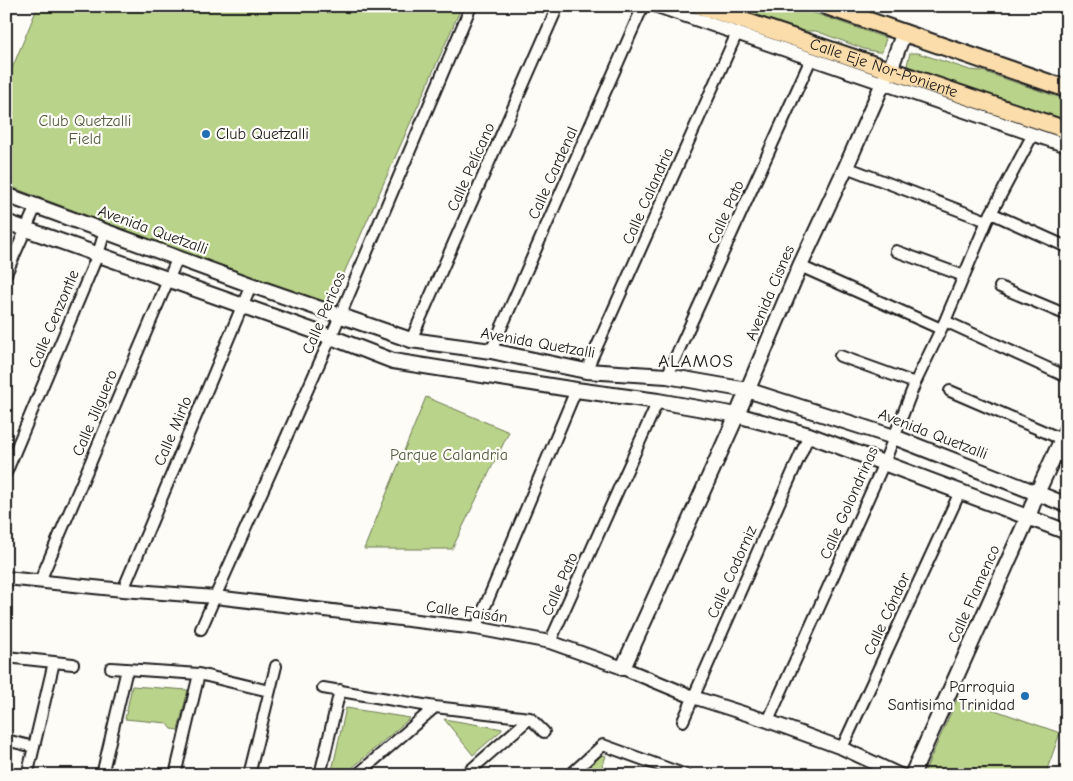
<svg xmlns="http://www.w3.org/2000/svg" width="1073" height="781" font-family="'Comic Neue',sans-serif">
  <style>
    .green { fill: #bad38a; stroke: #6b7853 }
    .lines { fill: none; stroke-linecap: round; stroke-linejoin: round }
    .minor-casing { stroke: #1c1c1c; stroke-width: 14 }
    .tertiary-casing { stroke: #1c1c1c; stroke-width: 16 }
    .secondary-casing { stroke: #1c1c1c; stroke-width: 18 }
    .primary-casing { stroke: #1c1c1c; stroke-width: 20 }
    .minor { stroke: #fdfcf7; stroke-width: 10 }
    .tertiary { stroke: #fdfcf7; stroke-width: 12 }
    .secondary { stroke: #fdfcf7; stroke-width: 14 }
    .primary { stroke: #fbddab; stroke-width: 16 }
    .poi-dot { fill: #1f6fb2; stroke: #fdfcf7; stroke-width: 2 }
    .labels { text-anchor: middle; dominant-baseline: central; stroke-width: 4.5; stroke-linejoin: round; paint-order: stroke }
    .street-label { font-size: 16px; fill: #1c1c1c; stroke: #fdfcf7 }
    .park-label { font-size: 16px; fill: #535c42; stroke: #fdfcf7 }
    .poi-label { font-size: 16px; fill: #1c1c1c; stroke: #fdfcf7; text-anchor: start }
    .quarter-label { font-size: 19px; letter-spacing: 1px; fill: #1c1c1c; stroke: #fdfcf7 }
  </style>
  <rect width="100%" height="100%" fill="#fdfcf7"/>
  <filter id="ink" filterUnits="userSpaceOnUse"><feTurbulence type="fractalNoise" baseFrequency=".02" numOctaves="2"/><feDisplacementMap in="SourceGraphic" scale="10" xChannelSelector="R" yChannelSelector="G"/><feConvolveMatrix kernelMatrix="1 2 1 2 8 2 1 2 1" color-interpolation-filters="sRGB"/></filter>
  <g filter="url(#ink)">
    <path class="green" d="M 38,6 L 462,6 L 329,307 L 6,185 L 6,83 Z
      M 725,6 L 794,6 L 886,38 L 882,52 L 877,52 L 864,49 L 816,31 L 798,31 Z
      M 910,53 L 918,53 L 970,70 L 982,71 L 1067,100 L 1067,123 L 910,69 L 907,65 Z
      M 426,397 L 509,432 L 452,549 L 364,549 Z
      M 132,686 L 188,690 L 178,730 L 172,729 L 167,723 L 125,719 Z
      M 958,697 L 1060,733 L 1045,775 L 923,775 Z
      M 346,708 L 410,718 L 344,775 L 331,775 Z
      M 444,719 L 503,729 L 473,755 Z
      M 602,755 L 606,756 L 599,775 L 580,775 Z"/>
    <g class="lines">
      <defs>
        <path id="minor" d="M 846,167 L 987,221
          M 991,213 L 1067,247
          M 896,251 L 964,276
          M 800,266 L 941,329
          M 6,274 L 36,206
          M 1000,287 L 1067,315
          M 945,321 L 1067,377
          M 411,340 L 558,6
          M 491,351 L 643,6
          M 840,356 L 915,383
          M 586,371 L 737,33
          M 667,376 L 811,59
          M 950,391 L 1066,441
          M 6,473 L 98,254 L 105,231
          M 40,581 L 178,257
          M 123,590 L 251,285
          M 476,628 L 576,390
          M 201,629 L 215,597 L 331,337 L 471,6
          M 550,642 L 658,401
          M 6,657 L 73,664
          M 111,668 L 199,674 L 269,691
          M 323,688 L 435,707 L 530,718 L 544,732
          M 683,721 L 809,435
          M 768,721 L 884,463 L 915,383 L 945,321 L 987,221 L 1033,134
          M 6,740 L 34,747
          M 842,748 L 960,492
          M 28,772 L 54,662
          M 102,775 L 127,669
          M 175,775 L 199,674
          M 249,775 L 276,666
          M 320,775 L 340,690
          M 357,775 L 435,707
          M 465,775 L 530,718
          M 570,775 L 603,745 L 686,775"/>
        <path id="tertiary" d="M 657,6 L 1067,146
          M 6,578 L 123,590 L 215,597 L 476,628 L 550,642 L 623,668 L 693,697 L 768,721 L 842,748 L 900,775"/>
        <path id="secondary" d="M 6,195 L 251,285 L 411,340 L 491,351 L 586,371 L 667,376 L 747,390 L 894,437 L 1067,505
          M 6,222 L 331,337 L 393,361 L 576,390 L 658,401 L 737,415 L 809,435 L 1067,532
          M 623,668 L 737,415 L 800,266 L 846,167 L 883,83 L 890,70 L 904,32
          M 912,775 L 1028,517 L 1037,493 L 1067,428"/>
        <g id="primary">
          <path id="s1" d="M 700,6 L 1067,130"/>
          <path d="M 826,6 L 1067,89"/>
        </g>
      </defs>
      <use href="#minor" class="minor-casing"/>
      <use href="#tertiary" class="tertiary-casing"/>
      <use href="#secondary" class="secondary-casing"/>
      <use href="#primary" class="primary-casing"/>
      <use href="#minor" class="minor"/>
      <use href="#tertiary" class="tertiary"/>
      <use href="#secondary" class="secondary"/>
      <use href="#primary" class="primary"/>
    </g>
  </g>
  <g class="poi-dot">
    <circle cx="206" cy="134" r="5"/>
    <circle cx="1025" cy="696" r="5"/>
  </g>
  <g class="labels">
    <g class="street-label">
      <text stroke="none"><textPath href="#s1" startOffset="194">Calle Eje Nor-Poniente</textPath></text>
      <text transform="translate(471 167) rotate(-66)">Calle Pelícano</text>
      <text transform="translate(553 173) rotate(-66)">Calle Cardenal</text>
      <text transform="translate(648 196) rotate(-66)">Calle Calandria</text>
      <text transform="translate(726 212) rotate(-66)">Calle Pato</text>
      <text transform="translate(153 230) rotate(20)">Avenida Quetzalli</text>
      <text transform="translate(770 293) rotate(-67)">Avenida Cisnes</text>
      <text transform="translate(324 313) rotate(-67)">Calle Pericos</text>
      <text transform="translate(54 319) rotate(-67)">Calle Cenzontle</text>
      <text transform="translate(538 343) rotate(10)">Avenida Quetzalli</text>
      <text transform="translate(95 413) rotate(-67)">Calle Jilguero</text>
      <text transform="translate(173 431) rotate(-67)">Calle Mirlo</text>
      <text transform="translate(933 434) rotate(21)">Avenida Quetzalli</text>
      <text transform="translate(849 503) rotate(-66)">Calle Golondrinas</text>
      <text transform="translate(732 572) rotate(-66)">Calle Codorniz</text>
      <text transform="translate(560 584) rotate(-66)">Calle Pato</text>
      <text transform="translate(974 594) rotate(-66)">Calle Flamenco</text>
      <text transform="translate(467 612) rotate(8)">Calle Faisán</text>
      <text transform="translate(887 614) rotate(-65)">Calle Cóndor</text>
    </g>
    <g class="park-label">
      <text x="85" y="121">Club Quetzalli<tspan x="85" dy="18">Field</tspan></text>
      <text x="449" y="455">Parque Calandria</text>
    </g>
    <g class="poi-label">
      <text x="216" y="134">Club Quetzalli</text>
      <text x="1015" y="687" text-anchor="end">Parroquia<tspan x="1015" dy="18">Santisima Trinidad</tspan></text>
    </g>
    <g class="quarter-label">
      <text x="696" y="361">ALAMOS</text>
    </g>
  </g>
  <rect width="1073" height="781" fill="none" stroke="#fdfcf7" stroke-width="25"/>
  <rect x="12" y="12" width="1048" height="756" fill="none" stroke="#1c1c1c" stroke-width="2" filter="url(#ink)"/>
</svg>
